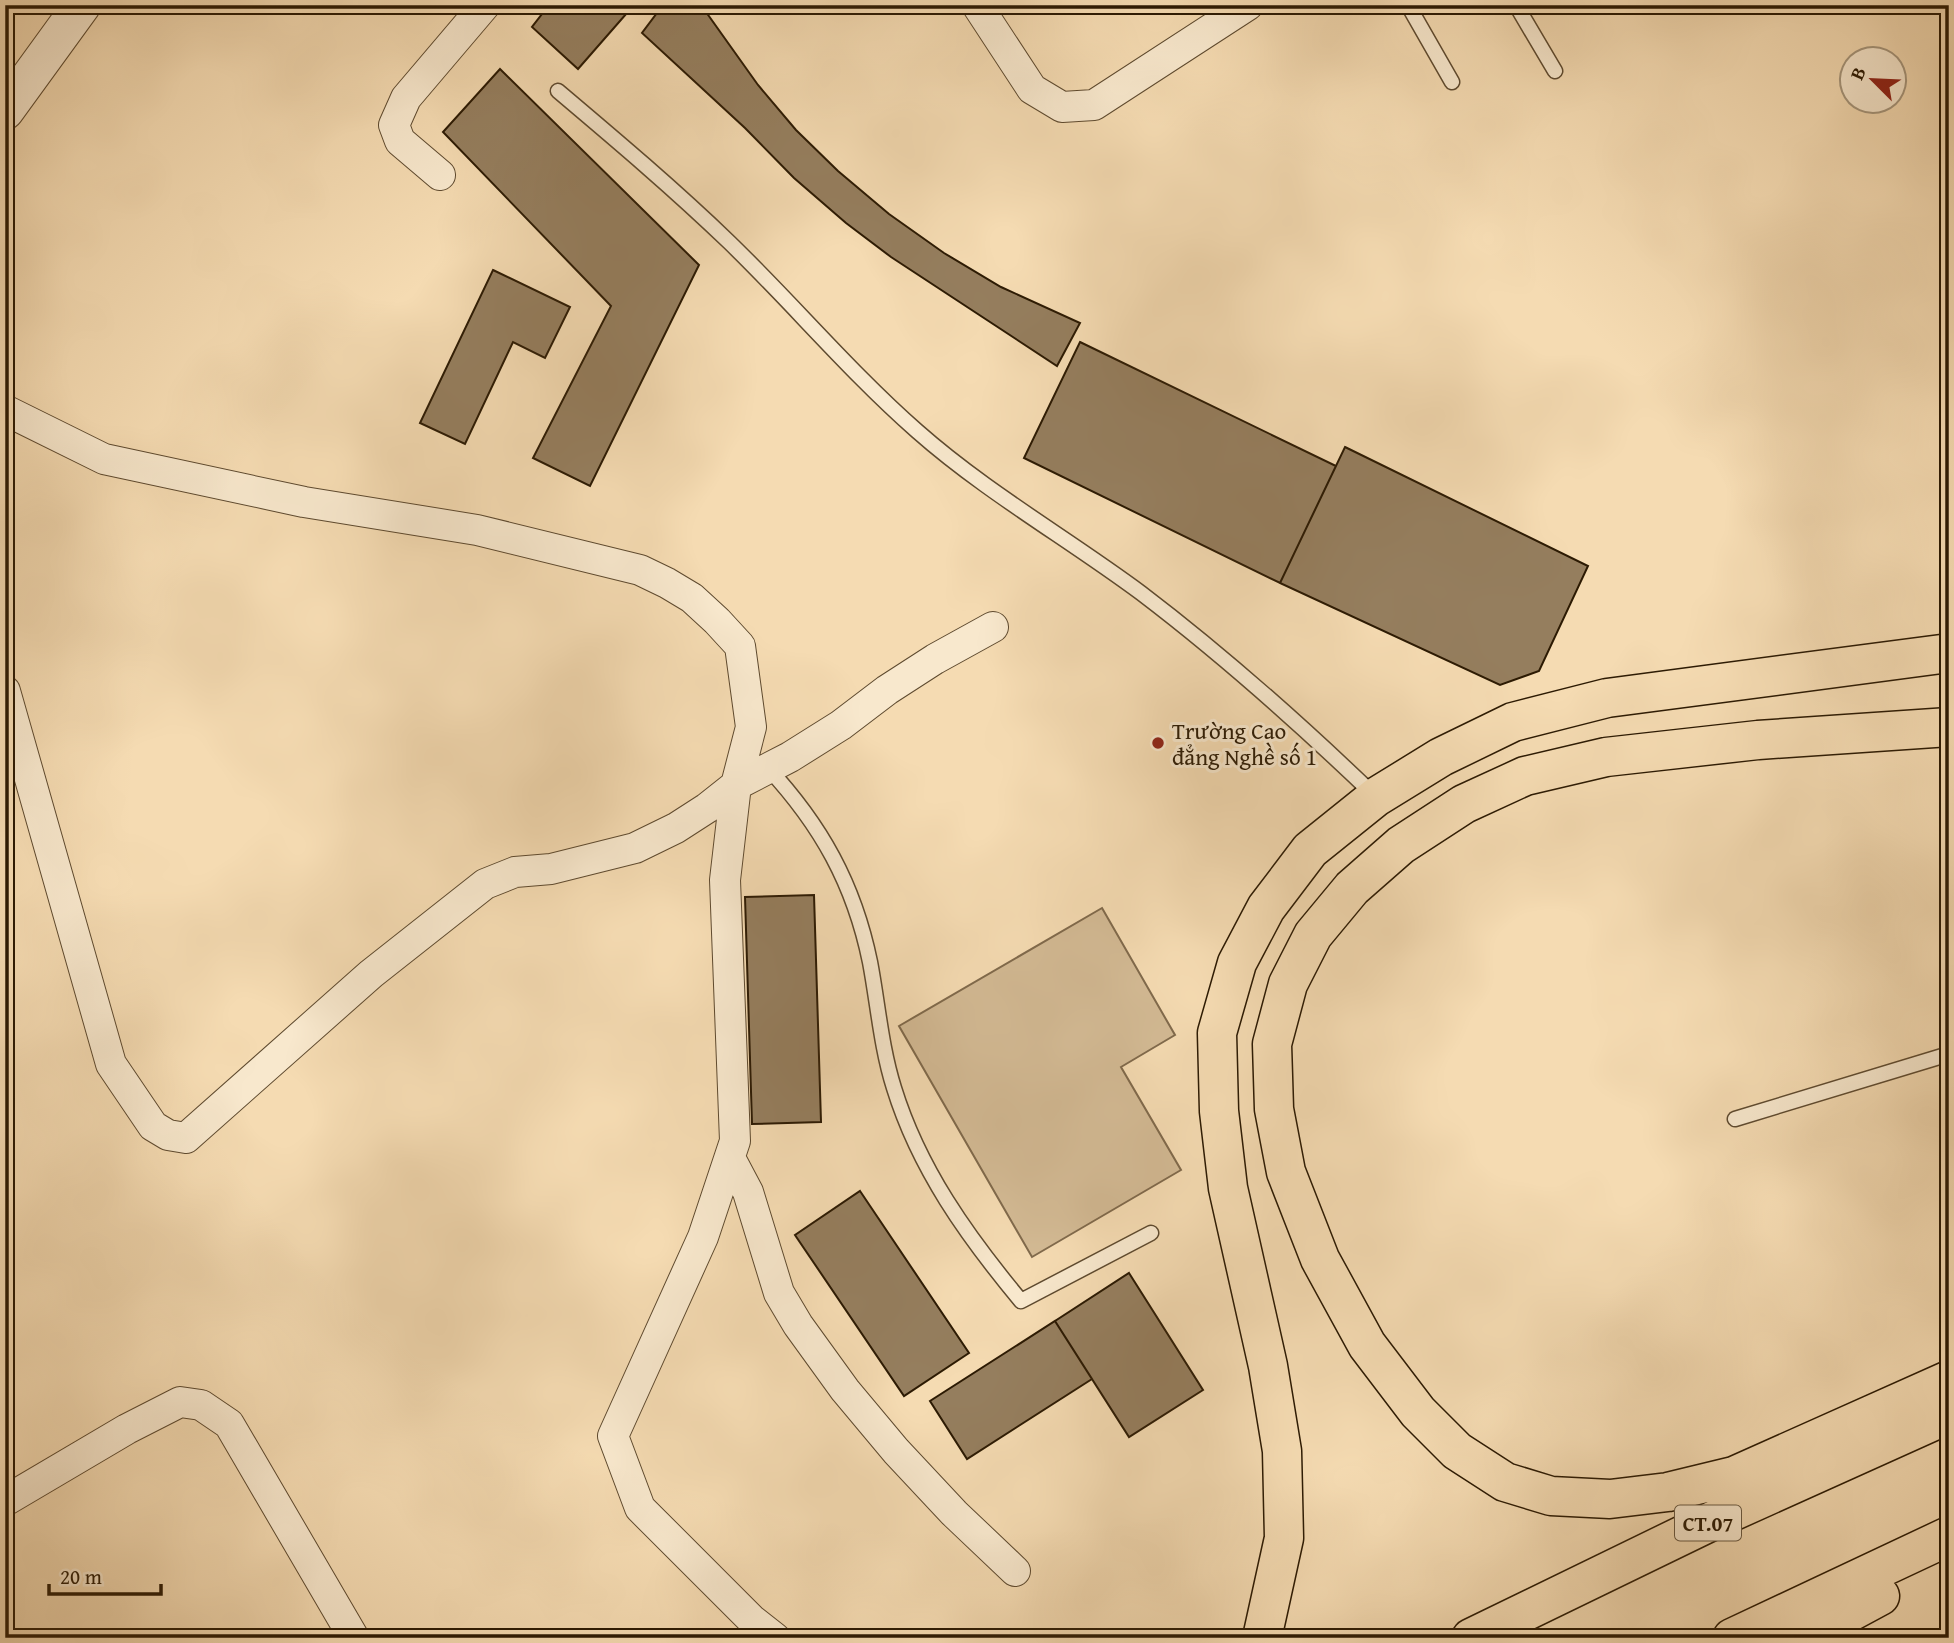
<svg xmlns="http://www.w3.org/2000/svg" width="1954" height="1643" font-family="'Gentium Book Plus',serif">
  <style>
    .green { fill: #d3ba94; stroke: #806a4c; stroke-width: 2 }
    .building { fill: #957e5e; stroke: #2c1a03; stroke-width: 2 }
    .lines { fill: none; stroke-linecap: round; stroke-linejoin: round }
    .service-casing { stroke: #5e4a2f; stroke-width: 17 }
    .minor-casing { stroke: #5e4a2f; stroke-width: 32 }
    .tertiary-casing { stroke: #5e4a2f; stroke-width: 39 }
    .motorway-casing { stroke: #2c1a03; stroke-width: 41 }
    .service { stroke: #f8e8cd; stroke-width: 14 }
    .minor { stroke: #f8e8cd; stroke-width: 30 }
    .tertiary { stroke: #f8e8cd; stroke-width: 37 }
    .motorway { stroke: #f5dbb2; stroke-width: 38 }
    .poi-dot { fill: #8f2418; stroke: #f8e8cd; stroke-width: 2.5 }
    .labels { text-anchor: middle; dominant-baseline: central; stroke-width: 6; stroke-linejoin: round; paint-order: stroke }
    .shield { fill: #f8e8cd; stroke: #695840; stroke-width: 2 }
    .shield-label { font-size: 21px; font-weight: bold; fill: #2c1a03 }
    .poi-label { font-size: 23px; fill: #2c1a03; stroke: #f8e8cd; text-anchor: start }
  </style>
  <rect width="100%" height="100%" fill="#f5dbb2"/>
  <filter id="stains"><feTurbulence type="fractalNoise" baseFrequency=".00286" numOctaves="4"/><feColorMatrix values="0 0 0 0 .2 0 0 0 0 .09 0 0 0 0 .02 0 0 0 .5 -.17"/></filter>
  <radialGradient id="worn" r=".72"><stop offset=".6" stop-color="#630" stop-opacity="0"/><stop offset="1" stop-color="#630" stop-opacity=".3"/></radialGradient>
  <path class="green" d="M 1102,908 L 1175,1035 L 1121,1067 L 1181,1170 L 1032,1257 L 899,1026 Z"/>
  <path class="building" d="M 549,5 L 634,5 L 578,69 L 532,27 Z
    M 663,5 L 701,5 L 758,85 L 796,130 L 838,171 L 889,214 L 944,253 L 1001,287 L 1080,323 L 1057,366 L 891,257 L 846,223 L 794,178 L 745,128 L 642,33 Z
    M 500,69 L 699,265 L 590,486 L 533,458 L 611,306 L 443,132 Z
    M 493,270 L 570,307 L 545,358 L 513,342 L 465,444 L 420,423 Z
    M 1080,342 L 1336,466 L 1280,583 L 1024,458 Z
    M 1345,447 L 1588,566 L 1539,671 L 1500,685 L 1280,583 Z
    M 814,895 L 821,1122 L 752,1124 L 745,897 Z
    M 860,1191 L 969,1353 L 904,1396 L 795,1235 Z
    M 1129,1273 L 1203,1390 L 1129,1437 L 1055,1321 Z
    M 1055,1321 L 1092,1379 L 967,1459 L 930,1401 Z"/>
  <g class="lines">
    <defs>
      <path id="service" d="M 1408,5 L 1452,82
        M 1516,5 L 1555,71
        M 558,91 C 616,140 674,189 729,242 C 793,304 850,372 917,431 C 986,492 1067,538 1141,593 C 1224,656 1300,724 1375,796
        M 767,767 C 821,825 854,884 870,962 C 878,1004 881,1047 894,1088 C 919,1169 967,1236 1021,1301 L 1151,1233
        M 1735,1119 L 1949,1054"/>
      <path id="minor" d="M 977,5 L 1032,89 L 1062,107 L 1094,105 L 1248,5
        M 440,175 L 400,141 L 394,125 L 406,98 L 485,5
        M 5,410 L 104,459 L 304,502 L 477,530 L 640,570 L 667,583 L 692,598 L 717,621 L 740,646 L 751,727 L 736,785 L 725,880 L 735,1141 L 703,1237 L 613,1436 L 640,1508 L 752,1620 L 775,1638
        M 5,691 L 111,1064 L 153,1126 L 168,1135 L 186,1138 L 371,974 L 485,884 L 515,872 L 551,869 L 635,848 L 676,828 L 707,808 L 736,785 L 790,757 L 841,725 L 887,690 L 935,659 L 993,627
        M 730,1158 L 748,1192 L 779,1293 L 798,1325 L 845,1390 L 896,1451 L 954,1513 L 1015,1571
        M 5,1501 L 127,1429 L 180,1402 L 201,1405 L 229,1424 L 354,1638"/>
      <path id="tertiary" d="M 5,111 L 82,5"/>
      <path id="motorway" d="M 1949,727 L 1758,740 L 1606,757 L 1525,776 L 1464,804 L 1401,845 L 1352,888 L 1313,935 L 1288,984 L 1272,1044 L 1274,1109 L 1286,1172 L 1320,1259 L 1367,1345 L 1418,1412 L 1457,1451 L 1505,1482 L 1551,1496 L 1610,1499 L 1668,1492 L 1734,1476 L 1949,1380
        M 1262,1638 L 1284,1538 L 1282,1451 L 1268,1366 L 1228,1188 L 1219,1111 L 1217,1033 L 1237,963 L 1266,908 L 1310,850 L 1376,797 L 1441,757 L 1513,722 L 1607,698 L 1949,653
        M 1471,1638 L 1718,1518 L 1949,1414
        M 1732,1638 L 1949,1536
        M 1802,1638 L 1880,1596"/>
    </defs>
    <use href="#service" class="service-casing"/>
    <use href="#minor" class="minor-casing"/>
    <use href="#tertiary" class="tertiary-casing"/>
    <use href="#motorway" class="motorway-casing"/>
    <use href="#service" class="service"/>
    <use href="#minor" class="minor"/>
    <use href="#tertiary" class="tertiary"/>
    <use href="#motorway" class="motorway"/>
  </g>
  <circle class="poi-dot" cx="1158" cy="743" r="7"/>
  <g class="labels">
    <rect class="shield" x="1675" y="1505.5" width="66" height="35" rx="5"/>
    <g class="shield-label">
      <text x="1708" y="1523">CT.07</text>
    </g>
    <g class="poi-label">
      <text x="1172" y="730">Trường Cao<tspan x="1172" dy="26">đẳng Nghề số 1</tspan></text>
    </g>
  </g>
  <rect width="1954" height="1643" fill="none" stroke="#f5dbb2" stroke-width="28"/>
  <rect x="7" y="7" width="1940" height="1629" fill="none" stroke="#2c1a03" stroke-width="3.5"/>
  <rect x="14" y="14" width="1926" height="1615" fill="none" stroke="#2c1a03" stroke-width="2"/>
  <g transform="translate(1873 80) rotate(294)"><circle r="33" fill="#f8e8cd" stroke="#a6967c" stroke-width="2"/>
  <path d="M0-5L12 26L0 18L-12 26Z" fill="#8f2418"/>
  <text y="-10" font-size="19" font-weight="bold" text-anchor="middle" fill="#2c1a03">B</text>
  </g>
  <path d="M49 1584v10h112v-10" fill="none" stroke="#2c1a03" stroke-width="3.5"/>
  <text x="60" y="1584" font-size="21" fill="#2c1a03" stroke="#f8e8cd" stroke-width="5" paint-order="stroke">20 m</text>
  <rect width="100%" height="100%" filter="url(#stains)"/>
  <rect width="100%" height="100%" fill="url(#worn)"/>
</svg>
